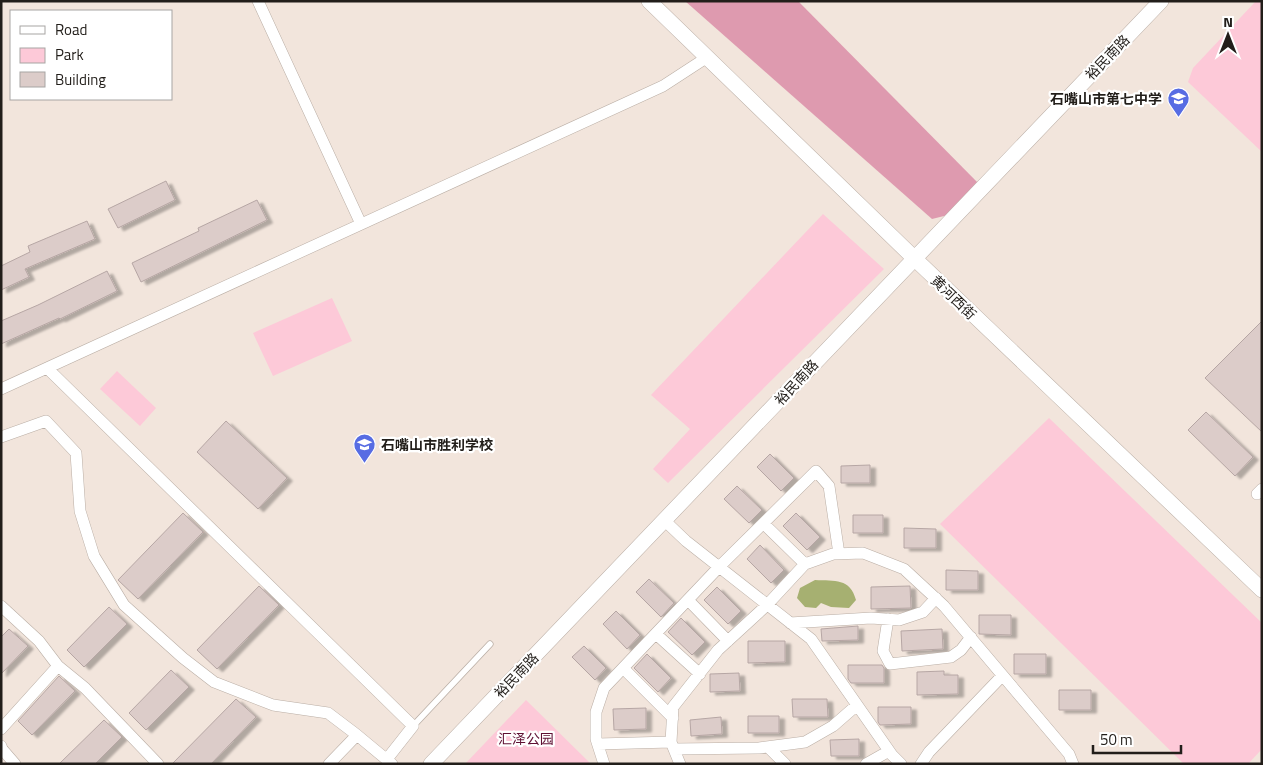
<svg xmlns="http://www.w3.org/2000/svg" width="1263" height="765" font-family="'Titillium Web','Noto Sans SC',sans-serif">
  <style>
    .green { fill: #fdc9d8 }
    .forest { fill: #de9aaf }
    .water { fill: #a6b071 }
    .building { fill: #dcccc9; stroke: #b6a6a4; filter: url(#shadow) }
    .lines { fill: none; stroke-linecap: round; stroke-linejoin: round }
    .service-casing { stroke: #baaea5; stroke-width: 7 }
    .minor-casing { stroke: #baaea5; stroke-width: 12 }
    .tertiary-casing { stroke: #baaea5; stroke-width: 16 }
    .service { stroke: #fff; stroke-width: 5.5 }
    .minor { stroke: #fff; stroke-width: 11 }
    .tertiary { stroke: #fff; stroke-width: 15 }
    .labels { text-anchor: middle; dominant-baseline: central; stroke-width: 4.5; stroke-linejoin: round; paint-order: stroke }
    .street-label { font-size: 14px; fill: #221e1a; stroke: #fff }
    .poi-label { font-size: 14px; font-weight: bold; fill: #221e1a; stroke: #fff; text-anchor: end }
    .park-label { font-size: 14px; fill: #5f1033; stroke: #fff }
  </style>
  <defs>
    <filter id="shadow"><feDropShadow dx="5.5" dy="3" stdDeviation="1" flood-color="#0004"/></filter>
  </defs>
  <rect width="100%" height="100%" fill="#f2e5dc"/>
  <path class="green" d="M 1256,1 L 1262,1 L 1262,152 L 1188,82 L 1193,68 Z
    M 823,214 L 884,269 L 668,483 L 653,469 L 690,429 L 651,395 Z
    M 332,298 L 352,341 L 273,376 L 253,333 Z
    M 117,371 L 156,408 L 140,426 L 100,389 Z
    M 1049,418 L 1262,623 L 1262,749 L 1248,764 L 1184,764 L 940,524 Z
    M 526,700 L 591,764 L 465,764 Z"/>
  <path class="forest" d="M 685,1 L 798,1 L 982,187 L 952,214 L 932,219 Z"/>
  <path class="water" d="M 815,580 C 835,581 850,578 856,600 L 849,608 L 831,607 L 821,603 L 816,608 L 805,607 L 797,598 L 800,588 Z"/>
  <path class="building" d="M 166,181 L 175,200 L 118,228 L 108,209 Z
    M 257,200 L 267,220 L 141,282 L 132,263 L 199,231 L 198,228 Z
    M 87,221 L 95,239 L 25,269 L 29,277 L 1,290 L 1,266 L 30,252 L 28,246 Z
    M 107,271 L 117,291 L 60,319 L 59,318 L 1,344 L 1,321 L 38,305 Z
    M 1262,321 L 1262,432 L 1205,378 Z
    M 1206,412 L 1253,457 L 1235,476 L 1188,430 Z
    M 226,421 L 287,478 L 258,509 L 197,452 Z
    M 770,454 L 794,478 L 781,491 L 757,467 Z
    M 870,465 L 870,483 L 841,483 L 841,466 Z
    M 737,486 L 762,510 L 749,523 L 724,499 Z
    M 183,513 L 203,532 L 138,599 L 118,580 Z
    M 796,513 L 820,537 L 807,550 L 783,526 Z
    M 853,515 L 883,515 L 883,533 L 853,533 Z
    M 904,528 L 936,529 L 936,548 L 904,548 Z
    M 760,545 L 784,570 L 771,583 L 747,559 Z
    M 946,570 L 978,571 L 978,590 L 946,590 Z
    M 649,579 L 674,603 L 661,617 L 636,592 Z
    M 259,586 L 279,605 L 217,669 L 197,650 Z
    M 910,586 L 911,608 L 871,609 L 871,587 Z
    M 717,587 L 741,611 L 728,624 L 704,600 Z
    M 109,607 L 127,624 L 84,667 L 67,650 Z
    M 616,611 L 640,635 L 627,649 L 603,624 Z
    M 979,615 L 1011,615 L 1011,635 L 979,634 Z
    M 681,618 L 705,642 L 692,655 L 668,632 Z
    M 858,626 L 858,640 L 822,641 L 821,629 Z
    M 9,629 L 28,646 L 1,674 L 1,637 Z
    M 942,629 L 943,649 L 902,651 L 901,631 Z
    M 748,641 L 785,641 L 785,662 L 748,663 Z
    M 584,646 L 606,668 L 595,680 L 572,657 Z
    M 647,654 L 671,678 L 658,692 L 634,668 Z
    M 1014,654 L 1046,654 L 1046,674 L 1014,674 Z
    M 848,665 L 882,665 L 884,668 L 884,683 L 851,683 L 848,679 Z
    M 171,670 L 189,687 L 146,730 L 129,713 Z
    M 944,671 L 944,675 L 958,675 L 958,694 L 917,695 L 917,672 Z
    M 739,673 L 740,691 L 710,692 L 710,674 Z
    M 59,676 L 75,691 L 32,735 L 18,721 Z
    M 1059,690 L 1091,690 L 1091,710 L 1059,710 Z
    M 236,699 L 256,717 L 211,764 L 172,764 Z
    M 792,699 L 827,699 L 828,717 L 793,717 Z
    M 878,707 L 911,707 L 911,724 L 880,725 L 878,722 Z
    M 646,708 L 646,729 L 614,730 L 613,709 Z
    M 748,716 L 779,716 L 779,733 L 748,733 Z
    M 721,717 L 722,734 L 691,736 L 690,720 Z
    M 104,720 L 122,737 L 95,764 L 59,764 Z
    M 859,739 L 859,756 L 831,756 L 830,740 Z"/>
  <g class="lines">
    <defs>
      <path id="service" d="M 413,726 L 490,644"/>
      <path id="minor" d="M 258,1 L 361,224
        M 47,368 L 413,726 L 387,759
        M 1,389 L 663,86 L 706,58
        M 1,437 L 46,421 L 76,453 L 80,511 L 94,556 L 124,605 L 183,658 L 214,682 L 273,705 L 328,713 L 357,735 L 392,764
        M 1257,494 L 1262,489
        M 665,521 L 686,541 L 811,639 L 892,755 L 901,764
        M 764,524 L 805,564
        M 688,600 L 728,641
        M 1,606 L 39,641 L 58,666 L 1,729
        M 888,619 L 883,651 L 890,664 L 951,657 L 961,650 L 971,637
        M 790,623 L 871,618 L 899,620 L 923,612 L 936,598
        M 656,634 L 700,674
        M 58,666 L 85,688 L 158,764
        M 623,668 L 673,718
        M 598,744 L 671,742
        M 1,746 L 2,749 L 15,764
        M 768,747 L 785,764
        M 674,749 L 759,748 L 805,742 L 833,726 L 857,705
        M 329,764 L 357,735
        M 604,764 L 596,739 L 596,712 L 604,688 L 719,567 L 816,471 L 829,486 L 839,554
        M 680,764 L 671,742 L 673,707 L 718,650 L 767,605 L 805,564 L 833,554 L 863,553 L 904,569 L 944,606 L 1069,754 L 1073,764
        M 866,764 L 889,751
        M 921,764 L 929,752 L 1002,676"/>
      <path id="tertiary" d="M 649,1 L 914,258 L 1262,590
        M 431,764 C 675,510 917,255 1161,1"/>
    </defs>
    <use href="#service" class="service-casing"/>
    <use href="#minor" class="minor-casing"/>
    <use href="#tertiary" class="tertiary-casing"/>
    <use href="#service" class="service"/>
    <use href="#minor" class="minor"/>
    <use href="#tertiary" class="tertiary"/>
  </g>
  <defs>
    <symbol id="school-pin" viewBox="-11 -11 22 30"><path d="M0 17L-7.5 6A9.5 9.5 0 1 1 7.5 6Z" fill="#576ce3" stroke="#fff"/><path d="M0-5L7-2L0 1L-7-2ZM-4 1L0 2.5L4 1V4Q0 6-4 4Z" fill="#fff"/></symbol>
  </defs>
  <g fill-rule="evenodd">
    <use href="#school-pin" x="1166" y="86" width="25" height="34"/>
    <use href="#school-pin" x="352" y="432" width="25" height="34"/>
  </g>
  <g class="labels">
    <g class="street-label">
      <text transform="translate(1107 57) rotate(-46)">裕民南路</text>
      <text transform="translate(954 297) rotate(44)">黄河西街</text>
      <text transform="translate(796 382) rotate(-47)">裕民南路</text>
      <text transform="translate(516 675) rotate(-46)">裕民南路</text>
    </g>
    <g class="poi-label">
      <text x="1162" y="98">石嘴山市第七中学</text>
      <text x="381" y="444" text-anchor="start">石嘴山市胜利学校</text>
    </g>
    <g class="park-label">
      <text x="526" y="738">汇泽公园</text>
    </g>
  </g>
  <rect width="1263" height="765" fill="none" stroke="#221e1a" stroke-width="5"/>
  <rect x="10" y="10" width="162" height="90" fill="#ffffff" stroke="#a7a5a3"/>
  <rect x="20" y="26" width="25" height="8" fill="#ffffff" stroke="#a7a5a3"/>
  <text x="55" y="35" font-size="15" fill="#221e1a">Road</text>
  <rect x="20" y="48" width="25" height="15" fill="#fdc9d8" stroke="#a7a5a3"/>
  <text x="55" y="60" font-size="15" fill="#221e1a">Park</text>
  <rect x="20" y="72" width="25" height="15" fill="#dcccc9" stroke="#a7a5a3"/>
  <text x="55" y="85" font-size="15" fill="#221e1a">Building</text>
  <g transform="translate(1228 35)" stroke="#ffffff" stroke-width="4" paint-order="stroke">
  <path d="M0-4L9 19L0 12L-9 19Z" fill="#221e1a"/>
  <text y="-8" font-size="14" font-weight="bold" text-anchor="middle" fill="#221e1a">N</text>
  </g>
  <path d="M1093 745v8h88v-8" fill="none" stroke="#221e1a" stroke-width="2.5"/>
  <text x="1100" y="745" font-size="15" fill="#221e1a" stroke="#ffffff" stroke-width="4" paint-order="stroke">50 m</text>
</svg>
